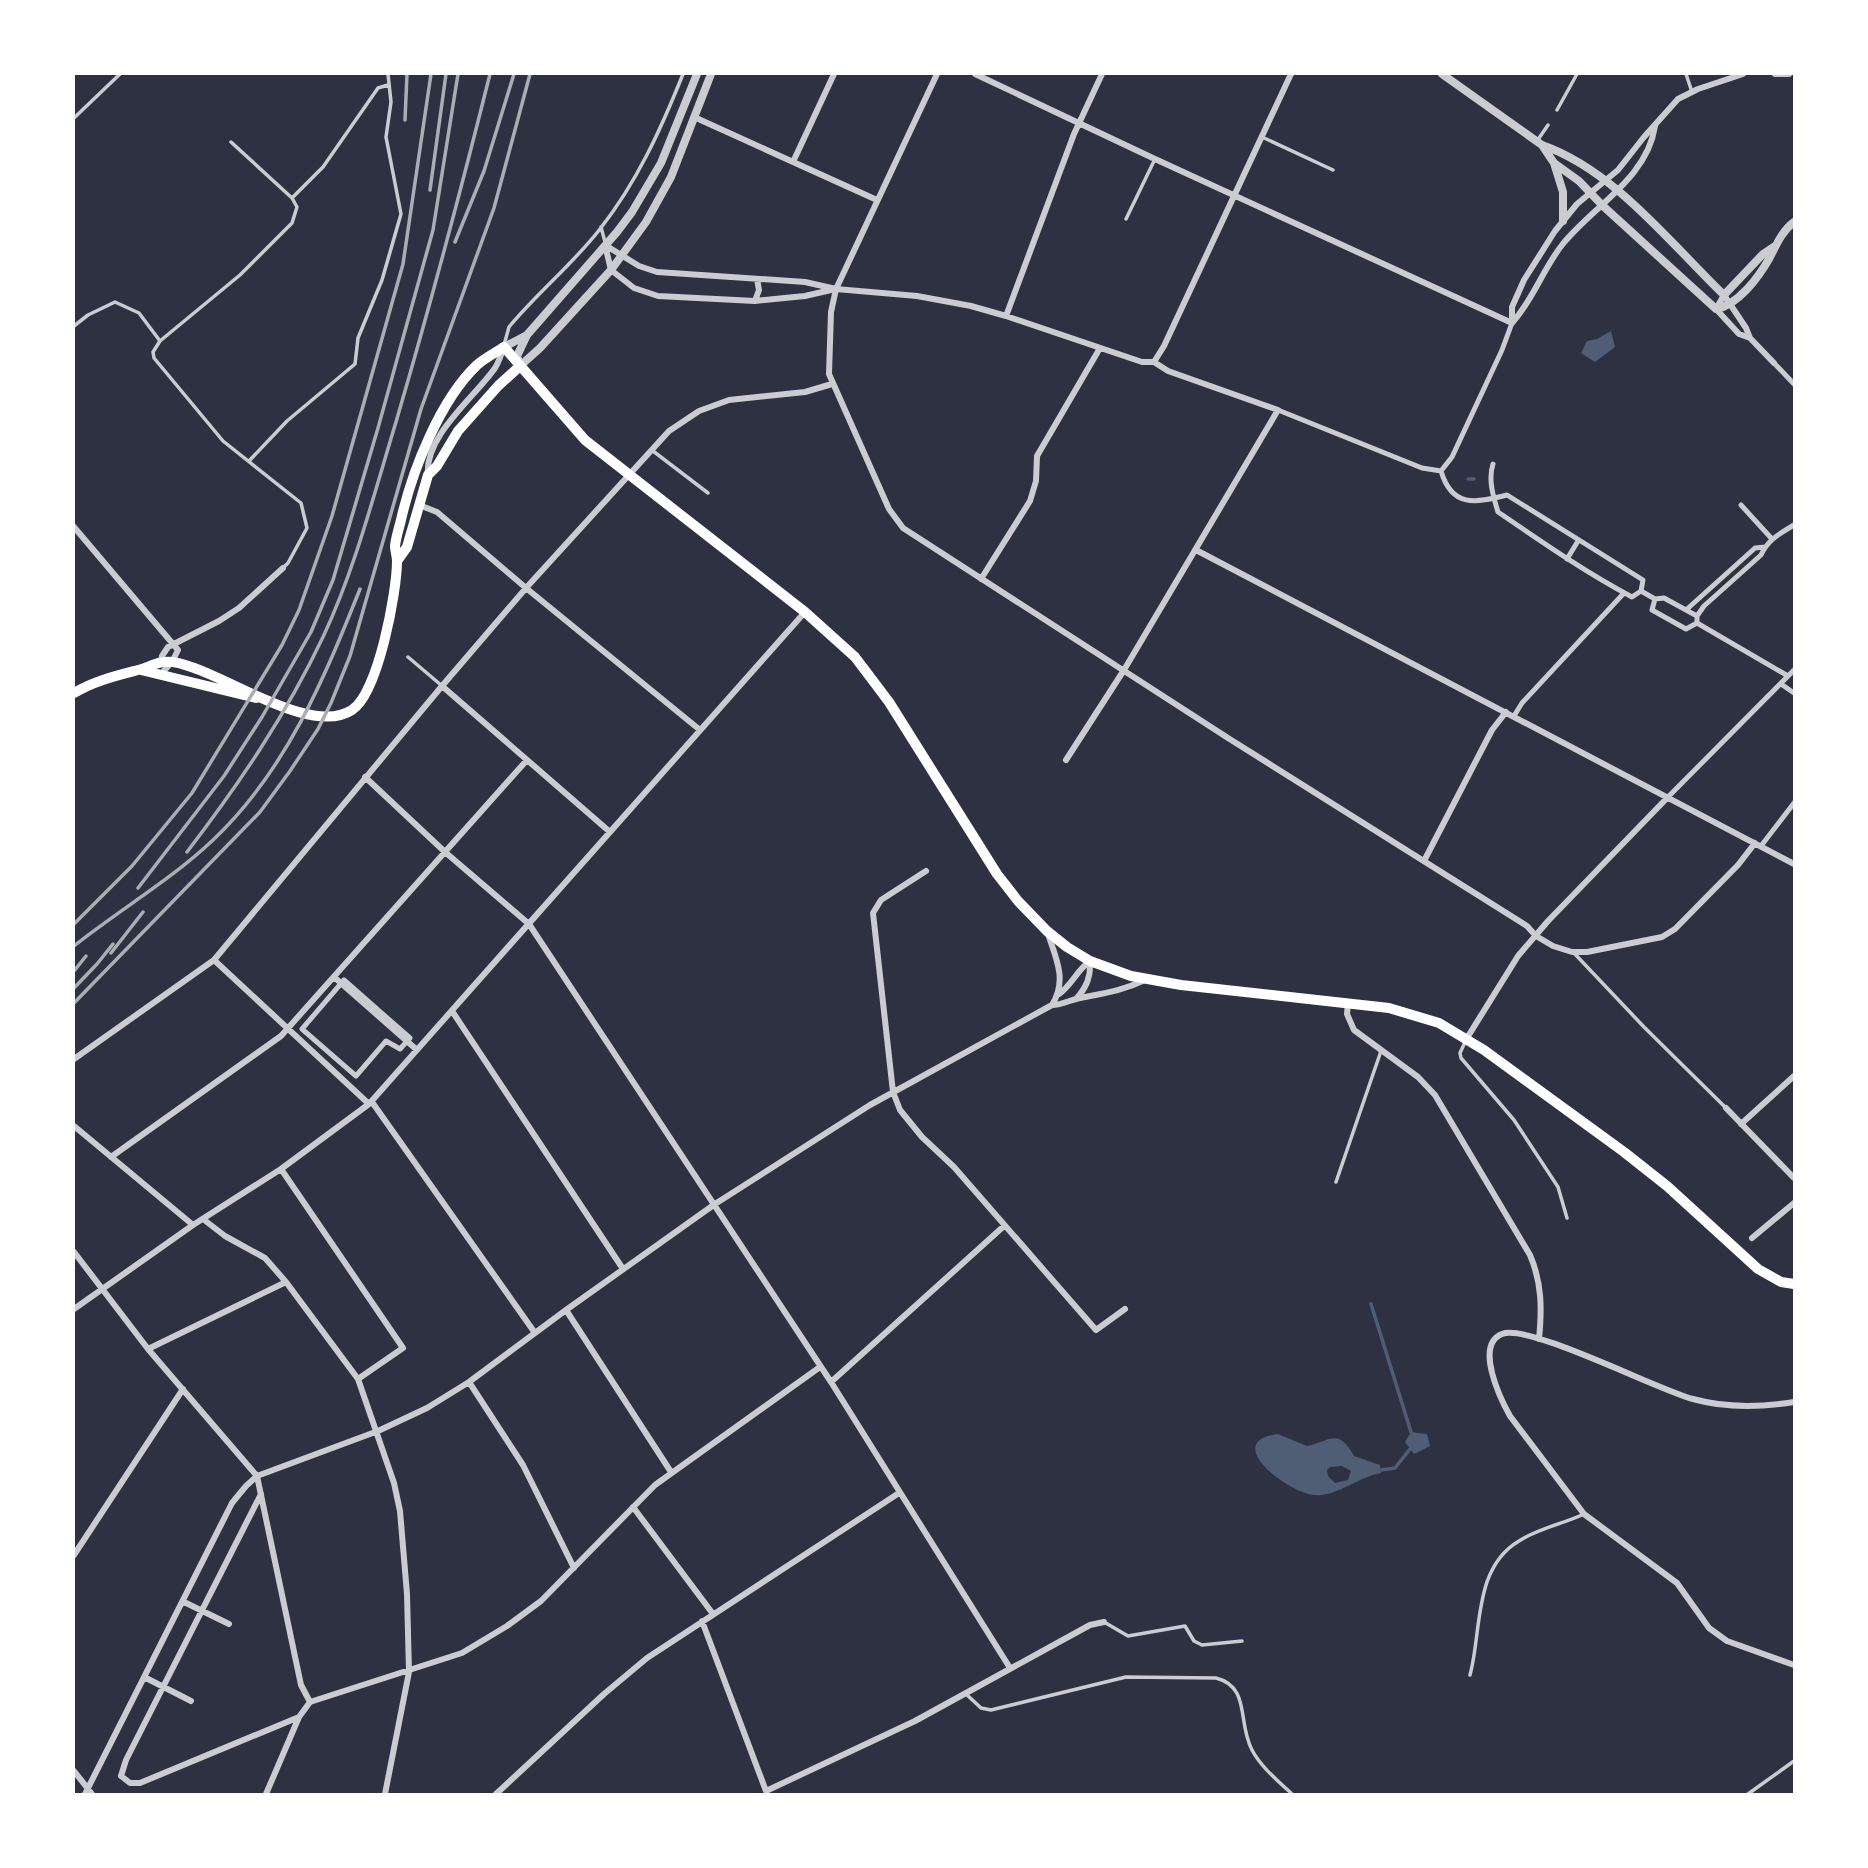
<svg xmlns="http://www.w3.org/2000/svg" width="1868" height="1868" font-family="Manrope,sans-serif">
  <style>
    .water { fill: #4f5d75; fill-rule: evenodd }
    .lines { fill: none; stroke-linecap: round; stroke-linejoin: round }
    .stream { stroke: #4f5d75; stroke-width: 3.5 }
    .service { stroke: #caccd0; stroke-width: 3.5 }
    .pedestrian { stroke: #caccd0; stroke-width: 5 }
    .minor { stroke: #caccd0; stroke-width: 6 }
    .tertiary { stroke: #caccd0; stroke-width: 8 }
    .secondary { stroke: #fff; stroke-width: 10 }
    .rail { stroke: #abadb3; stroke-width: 3.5 }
  </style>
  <rect width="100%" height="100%" fill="#2d3142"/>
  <path class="water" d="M 1611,331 L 1615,347 L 1595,362 L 1581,353 L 1587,341 L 1597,339 Z
    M 1411,1432 L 1427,1434 L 1430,1446 L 1414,1454 L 1405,1442 Z
    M 1278,1434 L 1307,1446 C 1330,1441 1338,1427 1354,1456 L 1380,1465 L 1381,1473 C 1358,1477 1337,1497 1314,1495 C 1288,1493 1220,1441 1278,1434 ZM 1342,1466 L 1351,1471 L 1348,1480 L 1335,1483 L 1328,1476 L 1327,1470 L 1330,1467 Z"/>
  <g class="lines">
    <path class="stream" d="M 1468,479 L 1474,479
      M 1371,1304 L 1411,1432
      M 1381,1470 L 1395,1468 L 1410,1449"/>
    <path class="service" d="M 1686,74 L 1692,92
      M 1557,110 L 1577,74
      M 74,118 L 120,74
      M 1262,137 L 1333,170
      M 1537,141 L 1548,125
      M 231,142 L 292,198
      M 1126,219 L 1155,159
      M 601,227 L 605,242
      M 74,326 L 88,315 L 115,302 L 139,313 L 160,341 L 153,352 L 154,358 L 223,441 L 301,503 L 307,528 L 288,563 L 283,568
      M 160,341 L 240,275 L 292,223 L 297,207 L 292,198 L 323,167 L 378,88 L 388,85
      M 504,345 L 509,327 C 537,293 573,264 600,229 C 637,182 661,129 683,74
      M 653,451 L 708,493
      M 249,461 L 287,421 L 355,364 L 358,338 L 382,280 L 401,214 L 386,137 L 391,102 L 388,74
      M 408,657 L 441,685
      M 1573,952 L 1644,1027 L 1726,1108
      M 1466,1040 L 1460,1053 L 1461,1058 L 1514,1120 L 1558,1187 L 1567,1218
      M 1336,1182 L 1381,1051
      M 1104,1622 L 1128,1636 L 1185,1626 L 1194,1641 L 1202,1645 L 1242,1641
      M 1470,1675 C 1482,1631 1473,1568 1519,1541 C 1539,1528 1563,1524 1584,1514
      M 966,1694 L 981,1708 L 991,1710 L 1126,1677 L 1216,1678 C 1251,1687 1237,1722 1252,1750 C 1261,1767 1278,1781 1292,1794
      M 1748,1794 L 1794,1761"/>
    <path class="pedestrian" d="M 1774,363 L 1794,384
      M 1278,410 L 1422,468 L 1441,471
      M 1441,471 C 1452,508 1475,503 1507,495 L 1643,580 L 1641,591 L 1632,597 C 1585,572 1542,542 1498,512 C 1493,496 1488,479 1493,464
      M 1441,471 L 1452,457 L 1502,350 L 1512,323
      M 1741,505 L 1772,539
      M 1567,559 L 1578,541
      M 1641,591 L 1655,599 L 1664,598 L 1697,616 L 1697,623 L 1788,676
      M 1655,599 L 1652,610 L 1686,629 L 1697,623
      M 1686,610 L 1755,548 L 1765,547
      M 1697,616 L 1704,606 L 1761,555 C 1768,539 1781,533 1794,525
      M 1781,684 L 1794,693
      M 1514,716 L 1522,703 L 1624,593
      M 1668,797 L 1794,670
      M 1761,846 L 1794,803
      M 344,980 L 410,1038 L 400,1049 L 386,1041 L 356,1076 L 302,1029 Z"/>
    <path class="minor" d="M 937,74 L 836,289 L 831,312 L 829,374 L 889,509 L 903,528 L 1228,738 L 1527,926 L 1536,936 L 1553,946 L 1572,952 L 1587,952 L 1662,937 L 1675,929 L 1738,865 L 1755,843
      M 975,74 L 1155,159 L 1512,323
      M 1775,74 L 1789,74
      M 694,117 L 877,200
      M 793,162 L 834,74
      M 605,245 L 639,266 L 657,272 L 805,282 L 836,289 L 917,296 L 971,306 L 1006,316 L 1142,362 L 1154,362 L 1168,371 L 1278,410 L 1124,670 L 1066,760
      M 605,245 L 611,270 L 634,288 L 658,296 L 755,301 L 805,296 L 831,290
      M 755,301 L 759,290 L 757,279
      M 1006,316 L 1074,134 L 1102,74
      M 1512,323 L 1512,307 L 1524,280 L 1555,231 L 1577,204 L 1618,170 L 1644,137 L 1678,99 L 1698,89 L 1743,74
      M 1512,323 C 1533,300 1543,269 1562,245 C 1593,206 1647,179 1655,126
      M 1750,338 L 1739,334 L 1716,309 L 1724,295 L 1746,328 L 1750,338 L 1774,363
      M 1154,362 L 1164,346 L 1291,74
      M 428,475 C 424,436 475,397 495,368 C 499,362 501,354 504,347
      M 419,505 L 437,512 L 526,588 L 700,730
      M 74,527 L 178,650 L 172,662 L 160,675
      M 1196,550 L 1794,864
      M 981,579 L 1030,501 L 1036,481 L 1037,456 L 1100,348
      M 161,663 L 162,656 L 168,647 L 219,621 L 239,608 L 283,568
      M 442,686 L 610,832
      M 365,777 L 445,852 L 529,924 L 831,1382 L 1010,1668
      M 1424,861 L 1492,730 L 1506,712
      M 926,871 L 881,900 L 873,913 L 893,1092 L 900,1110 L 922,1137 L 954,1167 L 1096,1330 L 1125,1309
      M 1048,934 C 1057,960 1067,981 1052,1005
      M 214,960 L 369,1104
      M 334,977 L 417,1050
      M 1059,994 C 1072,985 1077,970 1090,961
      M 1076,999 C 1087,987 1091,976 1090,961
      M 1348,1002 L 1347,1014 L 1354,1030 L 1418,1077 L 1435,1095 L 1530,1255 C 1542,1283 1542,1309 1539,1339
      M 452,1011 L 623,1269
      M 1467,1038 L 1518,956 L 1548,921 L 1668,797
      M 74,1059 L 214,960 L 442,686 L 526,588 L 669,431 L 699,411 L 729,400 L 805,392 L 832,384
      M 372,1102 L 535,1333
      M 1726,1108 L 1794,1178
      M 1741,1124 L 1794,1076
      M 74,1126 L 193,1225
      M 111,1157 L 281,1036 L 527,760
      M 281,1169 L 403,1348 L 358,1379
      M 203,1219 L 225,1236 L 265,1258 L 286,1282 L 358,1379 L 394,1483 L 400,1511 L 407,1594 L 409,1672 L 385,1794
      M 1752,1238 L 1794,1203
      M 74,1252 L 148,1349 L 257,1476 L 301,1685 L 310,1702
      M 74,1309 L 193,1225 L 281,1169 L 369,1104 L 805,612
      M 566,1310 L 671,1472
      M 148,1349 L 286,1282
      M 469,1382 L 523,1465 L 574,1568
      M 831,1382 L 1004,1226
      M 1794,1402 C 1762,1407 1725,1408 1693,1399 C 1658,1390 1528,1323 1502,1334 C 1474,1345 1501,1400 1510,1416 L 1584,1514 L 1677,1583 L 1709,1628 L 1727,1641 L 1794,1665
      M 261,1494 L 126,1760 L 121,1776 L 130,1783 L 140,1783 L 299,1717
      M 633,1507 L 713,1614
      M 74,1555 L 183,1389
      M 184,1602 L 229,1624
      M 702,1621 L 766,1791 L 915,1721 L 1090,1625 L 1104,1622
      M 146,1678 L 191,1701
      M 310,1702 L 462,1653 L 507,1626 L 541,1601 L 655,1485 L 820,1367
      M 74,1771 L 92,1794
      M 85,1794 L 232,1503 L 246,1486 L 257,1476 L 378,1431 L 427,1408 L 469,1382 L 566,1310 L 715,1204 L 870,1105 L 1052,1005 C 1062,1005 1070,1000 1080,998 C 1106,993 1122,991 1147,979
      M 266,1794 L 299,1717 L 310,1702
      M 496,1794 L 604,1694 L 647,1658 L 899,1493"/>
    <path class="tertiary" d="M 1442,74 L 1542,145 C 1614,170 1670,243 1724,295 L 1763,254 L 1775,246
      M 1542,145 L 1554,163 L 1579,181 L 1603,206 L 1716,309 C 1738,305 1758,278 1769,259 C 1776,246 1781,232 1794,222
      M 1554,163 L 1563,192 L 1563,221
      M 527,335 L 517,356 L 520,366 L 540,348 L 611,270 L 646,222 L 671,177 L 711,74
      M 504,347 L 527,335 L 617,232 L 632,212 L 661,163 L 697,74"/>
    <path class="secondary" d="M 397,561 L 407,547 L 428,475 L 437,466 L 458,431 L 498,386 L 520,366
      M 141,670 L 256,698
      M 74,693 C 94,681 115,676 138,670 C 150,667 159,660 173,662 C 219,669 309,738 352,710 C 378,694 397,592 397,561 C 397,556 395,551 395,546 C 396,537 399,528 401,520 C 412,471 440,400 477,365 C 485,358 495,353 504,347 L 585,440 L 805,612 L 855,657 L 889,702 L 997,874 L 1018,901 L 1047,931 L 1067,947 L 1090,961 L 1131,976 L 1181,985 L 1389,1008 L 1439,1023 L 1484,1050 L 1624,1152 L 1667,1186 L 1758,1269 L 1781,1282 L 1794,1284"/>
    <path class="rail" d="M 405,120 L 407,74
      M 430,190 L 446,74
      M 455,242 L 484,171 L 514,74
      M 187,852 C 239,784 286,715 323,637 C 355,569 374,494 396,422 C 430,306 461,190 490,74
      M 138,888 L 224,776 L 262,717 L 311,632 L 333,580 L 378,428 L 433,230 L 458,74
      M 74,924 L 132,866 L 192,793 L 282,645 L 299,610 L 332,516 L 403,264 L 431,74
      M 74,946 C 119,910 171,880 213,840 C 286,771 324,679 360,589
      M 111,953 L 143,912
      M 74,971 L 86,956
      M 74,988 L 97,964 L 113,944
      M 74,1003 L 260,812 L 290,771 L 318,729 L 331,703 L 350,656 L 421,409 L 494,208 L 530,74"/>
  </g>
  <rect width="1868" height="1868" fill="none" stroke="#ffffff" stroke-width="150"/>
</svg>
